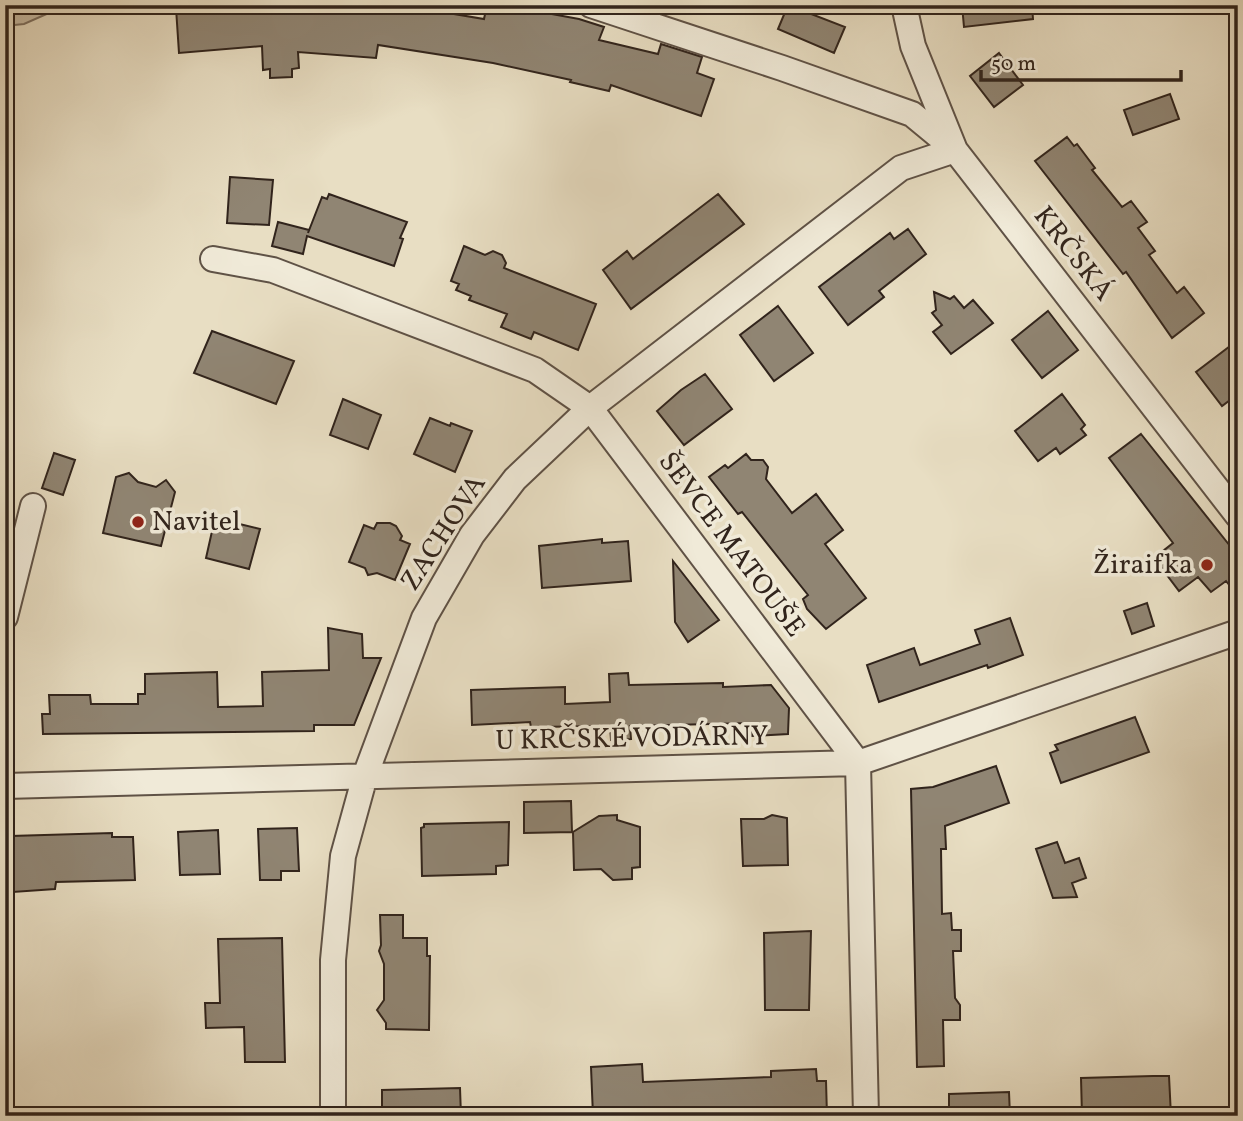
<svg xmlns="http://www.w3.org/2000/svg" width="1243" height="1121" font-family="Vollkorn,serif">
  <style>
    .green { fill: #c9bea7; stroke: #7d7162; stroke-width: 2 }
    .building { fill: #908573; stroke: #31241c; stroke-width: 2 }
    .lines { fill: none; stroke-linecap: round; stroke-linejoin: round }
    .street-casing { stroke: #5f5246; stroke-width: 28 }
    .street { stroke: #f0ead8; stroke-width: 24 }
    .poi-dot { fill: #8f2418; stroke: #f0ead8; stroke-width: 2.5 }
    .labels { text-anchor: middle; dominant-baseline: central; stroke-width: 7; stroke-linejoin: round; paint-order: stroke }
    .street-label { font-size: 28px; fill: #31241c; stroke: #f0ead8 }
    .poi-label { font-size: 28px; fill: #31241c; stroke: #f0ead8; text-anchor: start }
  </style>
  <rect width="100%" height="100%" fill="#e8dec3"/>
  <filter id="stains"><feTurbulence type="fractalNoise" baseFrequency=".00286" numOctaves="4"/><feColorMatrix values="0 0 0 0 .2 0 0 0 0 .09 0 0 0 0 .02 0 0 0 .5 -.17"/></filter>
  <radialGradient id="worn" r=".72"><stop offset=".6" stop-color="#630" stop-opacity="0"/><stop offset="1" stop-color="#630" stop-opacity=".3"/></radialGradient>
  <path class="green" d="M 5,5 L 67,5 L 24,24 L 5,26 Z"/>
  <path class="building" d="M 210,5 L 346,5 L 423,12 L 424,9 L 484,19 L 487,5 L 502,5 L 579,19 L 604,27 L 599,40 L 658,54 L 661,44 L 702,57 L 697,73 L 714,79 L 701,116 L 611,85 L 609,91 L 570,82 L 571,80 L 493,63 L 378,45 L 376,58 L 298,52 L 299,68 L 292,69 L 292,77 L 270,78 L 270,69 L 263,70 L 262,46 L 179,53 L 176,8 Z
    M 788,5 L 845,27 L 834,53 L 778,29 Z
    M 962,5 L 1032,5 L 1033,19 L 964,27 Z
    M 999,53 L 1023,85 L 994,107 L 970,76 Z
    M 1170,94 L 1179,119 L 1133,135 L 1124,110 Z
    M 1067,137 L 1074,146 L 1077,144 L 1095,168 L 1092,170 L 1122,207 L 1131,201 L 1147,222 L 1138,228 L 1155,251 L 1149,255 L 1177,293 L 1184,287 L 1204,313 L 1172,338 L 1126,272 L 1123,274 L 1035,161 Z
    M 230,177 L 273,180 L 269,225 L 227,223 Z
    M 329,194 L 407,222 L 400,238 L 403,239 L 394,266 L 307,236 L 303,254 L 272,246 L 278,222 L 309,230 L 308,233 L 322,197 L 327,199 Z
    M 718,194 L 744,224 L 631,309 L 603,270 L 627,251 L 633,259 Z
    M 908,229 L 926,254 L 879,291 L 884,297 L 848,325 L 819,287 L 890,233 L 894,239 Z
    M 464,246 L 485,255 L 493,251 L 502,255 L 506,263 L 504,268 L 596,304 L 578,350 L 534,332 L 531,339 L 501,327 L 507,314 L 469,300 L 471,296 L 456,290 L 459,284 L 451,281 Z
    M 934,292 L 950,299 L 954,296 L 964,308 L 973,300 L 993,323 L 951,354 L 933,332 L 942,325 L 932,313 L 936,310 Z
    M 778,306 L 813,353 L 774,381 L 740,335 Z
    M 1048,311 L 1078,350 L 1042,378 L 1012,340 Z
    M 212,331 L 294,361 L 276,404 L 194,373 Z
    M 1238,340 L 1238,394 L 1222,406 L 1196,372 Z
    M 705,374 L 732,409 L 684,445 L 657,411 L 681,390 Z
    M 1062,394 L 1085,425 L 1081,429 L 1086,435 L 1060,454 L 1056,448 L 1038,461 L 1015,431 Z
    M 343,399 L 381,415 L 368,449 L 330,435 Z
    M 430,418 L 450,426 L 451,423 L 472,431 L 455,472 L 414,454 Z
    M 1141,434 L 1238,556 L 1238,596 L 1226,581 L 1211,592 L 1198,577 L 1179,591 L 1154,558 L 1173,543 L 1109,458 Z
    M 54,453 L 75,460 L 63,495 L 42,488 Z
    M 746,454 L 751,460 L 763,460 L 768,467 L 766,479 L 792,513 L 816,494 L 843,530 L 825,544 L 866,598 L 826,629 L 807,609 L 803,599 L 808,595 L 742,512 L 738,514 L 709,477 L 725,465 L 728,468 Z
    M 129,473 L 138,482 L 156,487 L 166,480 L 175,492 L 161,546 L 103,533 L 116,477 Z
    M 215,518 L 260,529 L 249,569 L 206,558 Z
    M 377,523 L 390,523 L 396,526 L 402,536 L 400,540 L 410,544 L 395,580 L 377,573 L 368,575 L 365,568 L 349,562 L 364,525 L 374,529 Z
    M 602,539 L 602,543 L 628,541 L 631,581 L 542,588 L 539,546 Z
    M 673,561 L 719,620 L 688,642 L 675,622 Z
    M 1147,603 L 1154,626 L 1132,634 L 1124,611 Z
    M 1010,618 L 1023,655 L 988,668 L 987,665 L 879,702 L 867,665 L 914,648 L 920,665 L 980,644 L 975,630 Z
    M 328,628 L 362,634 L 363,658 L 381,658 L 354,725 L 314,725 L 314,731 L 43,734 L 42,714 L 50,714 L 49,695 L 90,695 L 91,704 L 138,704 L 138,694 L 145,694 L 145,674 L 217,672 L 218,707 L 263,706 L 262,672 L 329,670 Z
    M 628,673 L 629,685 L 723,683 L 723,687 L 771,685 L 789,708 L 788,734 L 752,736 L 751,723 L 630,726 L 631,739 L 611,740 L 610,726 L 531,727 L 530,722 L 472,725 L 471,690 L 565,687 L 565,704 L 610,702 L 609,674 Z
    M 1135,717 L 1149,752 L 1061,783 L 1050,753 L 1058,750 L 1055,745 Z
    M 996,766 L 1009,803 L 945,826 L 946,849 L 941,849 L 942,914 L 951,913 L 952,930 L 961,930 L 961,951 L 953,951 L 955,998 L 960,1005 L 960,1020 L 943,1020 L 944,1066 L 917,1067 L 911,789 L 933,787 Z
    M 571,801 L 572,832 L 524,833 L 524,802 Z
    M 617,815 L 617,820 L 640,827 L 640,867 L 632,868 L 632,879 L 613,880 L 601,869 L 574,870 L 573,832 L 599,816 Z
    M 772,815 L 787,818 L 788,865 L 743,866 L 741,819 L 764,819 Z
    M 509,822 L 508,865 L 496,866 L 496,874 L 422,876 L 421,828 L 424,827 L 424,824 Z
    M 297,828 L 299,871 L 281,871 L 281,880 L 260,880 L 258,829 Z
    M 218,830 L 220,874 L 180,875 L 178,832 Z
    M 112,833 L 112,837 L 133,837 L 135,880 L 56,882 L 55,889 L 13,892 L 11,836 Z
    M 1057,842 L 1065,863 L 1079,858 L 1086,878 L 1072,883 L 1077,897 L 1053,898 L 1036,849 Z
    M 380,915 L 403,915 L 403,938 L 427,938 L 427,956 L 430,956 L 429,1030 L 386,1029 L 386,1023 L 377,1010 L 384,1000 L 384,964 L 379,951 L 381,945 Z
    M 811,931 L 809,1010 L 765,1010 L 764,933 Z
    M 282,938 L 285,1062 L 245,1062 L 244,1027 L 206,1028 L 205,1003 L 220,1003 L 218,939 Z
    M 642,1064 L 643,1082 L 771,1077 L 771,1071 L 816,1069 L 817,1081 L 826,1081 L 827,1116 L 593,1116 L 591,1067 Z
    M 1153,1076 L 1169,1076 L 1171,1116 L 1082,1116 L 1081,1078 Z
    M 460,1088 L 461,1116 L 382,1116 L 382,1090 Z
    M 1009,1092 L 1010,1116 L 949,1116 L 949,1094 Z"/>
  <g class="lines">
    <defs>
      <path id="street" d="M 591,5 L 782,68 L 912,114 L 952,147
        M 904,5 L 913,46 L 955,150 L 1238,516
        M 213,259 L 273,270 L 535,370 L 590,408 L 858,763 L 866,1116
        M 5,617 L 33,506
        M 5,786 L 858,763 L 1238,632
        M 333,1116 L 333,960 L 343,856 L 365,776 L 424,618 L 472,535 L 515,479 L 590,408 L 901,168 L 955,150"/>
    </defs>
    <use href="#street" class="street-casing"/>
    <use href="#street" class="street"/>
  </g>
  <g class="poi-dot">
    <circle cx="138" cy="522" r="7"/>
    <circle cx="1207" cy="565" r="7"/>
  </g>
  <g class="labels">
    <g class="street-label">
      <text transform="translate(1073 254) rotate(52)">KRČSKÁ</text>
      <text transform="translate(444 533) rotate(-57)">ZACHOVA</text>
      <text transform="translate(731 545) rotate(53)">ŠEVCE MATOUŠE</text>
      <text transform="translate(632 739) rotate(-1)">U KRČSKÉ VODÁRNY</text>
    </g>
    <g class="poi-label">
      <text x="152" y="522">Navitel</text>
      <text x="1193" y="565" text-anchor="end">Žiraifka</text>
    </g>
  </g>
  <rect width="1243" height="1121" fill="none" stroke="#e8dec3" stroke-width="28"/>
  <rect x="7" y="7" width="1229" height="1107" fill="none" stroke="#31241c" stroke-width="3.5"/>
  <rect x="14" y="14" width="1215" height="1093" fill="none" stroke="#31241c" stroke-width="2"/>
  <path d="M981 70v10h200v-10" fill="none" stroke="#31241c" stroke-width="3.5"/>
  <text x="991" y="70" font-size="21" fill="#31241c" stroke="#f0ead8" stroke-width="5" paint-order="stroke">50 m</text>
  <rect width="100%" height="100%" filter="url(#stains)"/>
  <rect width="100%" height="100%" fill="url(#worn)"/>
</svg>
